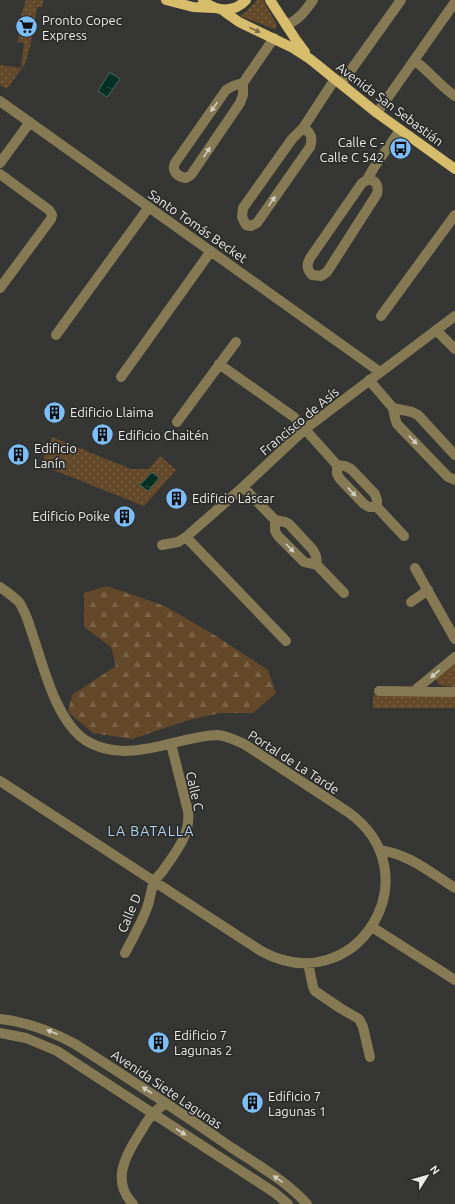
<svg xmlns="http://www.w3.org/2000/svg" width="455" height="1204" font-family="Ubuntu,sans-serif">
  <style>
    .grass { fill: url(#grass-dots) }
    .forest { fill: url(#forest-firs) }
    .water { fill: url(#water-ripples); stroke: #49675e }
    .lines { fill: none; stroke-linecap: round; stroke-linejoin: round }
    .minor { stroke: #867a54; stroke-width: 10 }
    .major { stroke: #d6bc6b; stroke-width: 10 }
    .oneway { fill: #786d47 }
    .oneway2 { fill: #d1cec4 }
    .labels { text-anchor: middle; dominant-baseline: central; stroke-width: 3.5; stroke-linejoin: round; paint-order: stroke }
    .poi-label { font-size: 13px; fill: #eaeae9; stroke: #2c2d2a; text-anchor: start }
    .street-label { font-size: 13px; fill: #eaeae9; stroke: #2c2d2a }
    .neighbourhood-label { font-size: 14px; letter-spacing: 1px; fill: #afd3f4; stroke: #2c2d2a }
  </style>
  <defs>
    <pattern id="grass-dots" width="8" height="8" patternUnits="userSpaceOnUse"><rect width="8" height="8" fill="#64482a"/><path d="M2 2h.1M6 6h.1" fill="none" stroke="#7a6349" stroke-width="1.8" stroke-linecap="round"/></pattern>
    <pattern id="forest-firs" width="22" height="20" patternUnits="userSpaceOnUse"><rect width="22" height="20" fill="#64482a"/><path d="M5 1l3.5 6h-7zM16 11l3.5 6h-7z" fill="#7a6349"/></pattern>
    <pattern id="water-ripples" width="26" height="14" patternUnits="userSpaceOnUse"><rect width="26" height="14" fill="#042f23"/><path d="M2 4q2-2 4 0t4 0M15 11q2-2 4 0t4 0" fill="none" stroke="#294d43"/></pattern>
  </defs>
  <rect width="100%" height="100%" fill="#363734"/>
  <path class="grass" d="M 26,0 L 43,0 L 42,7 L 37,7 L 31,43 L 25,64 L 7,89 L 0,85 L 0,65 L 21,68 L 24,43 L 18,42 L 21,16 Z
    M 257,0 L 263,0 L 277,25 L 276,28 L 274,29 L 240,16 L 249,9 Z
    M 52,437 L 131,469 L 149,469 L 160,456 L 176,470 L 144,506 L 41,465 Z
    M 455,660 L 455,687 L 439,685 L 436,679 Z
    M 373,695 L 455,695 L 455,708 L 373,708 Z"/>
  <path class="forest" d="M 107,586 L 165,606 L 216,636 L 268,670 L 276,693 L 253,713 L 220,713 L 189,720 L 132,739 L 93,733 L 68,712 L 72,695 L 116,666 L 111,647 L 84,627 L 84,593 Z"/>
  <path class="water" d="M 110,72 L 120,79 L 107,97 L 98,91 Z
    M 152,472 L 159,478 L 148,491 L 140,485 Z"/>
  <g class="lines">
    <path class="minor" d="M 286,25 C 299,20 305,11 313,0
      M 414,60 C 429,71 440,86 455,96
      M 243,83 L 233,86 L 226,90 L 175,163 C 171,171 178,177 186,178 L 191,175 L 240,103 L 243,95 L 243,83 L 274,38
      M 341,84 L 401,0
      M 0,101 L 380,372
      M 377,113 L 455,2
      M 303,128 C 311,132 313,138 310,147 L 257,223 L 251,226 L 246,225 L 242,217 L 243,208 L 292,139 L 303,128 L 335,79
      M 0,163 L 30,122
      M 0,174 L 49,210 L 52,215 L 51,219 L 0,288
      M 367,180 C 376,179 379,186 377,194 L 327,272 L 321,276 L 312,275 C 307,270 306,265 310,258 L 362,183 Z
      M 367,180 L 373,169 L 400,130
      M 381,316 L 455,215
      M 436,330 L 455,349
      M 56,335 L 149,207
      M 219,364 L 294,417 L 337,465 L 345,466 L 351,469 L 375,494 L 377,500 L 377,507 L 404,536
      M 121,377 L 211,251
      M 369,380 L 393,408 L 395,418 L 397,424 L 448,477 L 455,480
      M 393,408 L 412,412 L 418,415 L 455,455
      M 177,422 L 236,342
      M 337,465 L 337,474 L 340,479 L 364,504 L 369,507 L 377,507
      M 243,487 L 275,520 L 285,522 L 289,524 L 313,550 L 316,556 L 317,565 L 344,593
      M 275,520 L 275,531 L 278,536 L 304,562 L 317,565
      M 186,537 L 286,641
      M 162,545 L 178,542 L 186,537 L 243,487 L 305,429 L 455,316
      M 415,568 L 455,639
      M 0,587 C 7,592 13,596 19,602 C 26,612 29,624 33,636 C 44,668 56,720 85,740 C 116,760 152,748 185,740 C 196,738 207,735 218,735 C 227,736 235,740 244,744 L 348,812 C 435,874 356,1003 261,951 L 0,781
      M 411,602 L 428,590
      M 379,691 L 455,692
      M 414,691 L 455,657
      M 380,850 C 411,855 429,872 455,888
      M 372,927 L 455,980
      M 125,953 C 133,938 141,924 147,908 C 150,900 151,889 154,882 C 156,878 159,875 162,872 C 175,853 191,835 188,811 L 171,744
      M 308,963 L 313,987 L 315,991 L 340,1008 L 359,1019 L 363,1027 L 370,1057
      M 0,1019 C 27,1022 51,1031 75,1044 C 128,1078 180,1112 232,1148 C 258,1165 286,1181 307,1204
      M 0,1033 L 26,1038 L 57,1051 L 275,1193 L 288,1204
      M 133,1204 C 112,1182 124,1158 138,1136 C 143,1129 147,1119 154,1113 C 157,1109 162,1106 166,1103"/>
    <path class="major" d="M 166,0 L 193,7 L 214,8
      M 203,0 C 215,12 234,13 246,0
      M 270,0 L 296,40 L 305,52
      M 222,10 L 239,22 L 293,48 L 310,59 L 341,84 L 377,113 L 455,169"/>
  </g>
  <defs><path id="oneway-solid" d="M-6-.8H1V-3.2L6.5 0L1 3.2V.8H-6Z"/></defs>
  <use class="oneway" href="#oneway-solid" transform="translate(255 30) rotate(25)"/>
  <g class="oneway2">
    <use href="#oneway-solid" transform="translate(214 107) rotate(125)"/>
    <use href="#oneway-solid" transform="translate(207 152) rotate(-56)"/>
    <use href="#oneway-solid" transform="translate(272 201) rotate(-55)"/>
    <use href="#oneway-solid" transform="translate(413 440) rotate(46)"/>
    <use href="#oneway-solid" transform="translate(352 492) rotate(47)"/>
    <use href="#oneway-solid" transform="translate(290 548) rotate(46)"/>
    <use href="#oneway-solid" transform="translate(435 674) rotate(140)"/>
    <use href="#oneway-solid" transform="translate(52 1032) rotate(-157)"/>
    <use href="#oneway-solid" transform="translate(147 1090) rotate(-147)"/>
    <use href="#oneway-solid" transform="translate(181 1132) rotate(33)"/>
    <use href="#oneway-solid" transform="translate(278 1179) rotate(-145)"/>
  </g>
  <defs>
    <symbol id="supermarket-disc" viewBox="-11 -11 22 22"><circle r="9.5" fill="#7cbef9" stroke="#2c2d2a"/><path d="M-6-5.5h2.5l.6 2H6L4.5 2H-2.5L-4.4-4H-6ZM-1.5 3.2a1.3 1.3 0 1 0 .1 0ZM3 3.2a1.3 1.3 0 1 0 .1 0Z" fill="#111"/></symbol>
    <symbol id="bus-disc" viewBox="-11 -11 22 22"><circle r="9.5" fill="#7cbef9" stroke="#2c2d2a"/><path d="M-5-6H5V4H4V6H2V4H-2V6H-4V4H-5ZM-3.5-4V0h7V-4ZM-3.5 1.2v1.5H-2V1.2ZM2 1.2v1.5H3.5V1.2Z" fill="#111"/></symbol>
    <symbol id="building-disc" viewBox="-11 -11 22 22"><circle r="9.5" fill="#7cbef9" stroke="#2c2d2a"/><path d="M-4-6H4V6H1V3H-1V6H-4ZM-2.5-4.3h1.7v1.8h-1.7ZM.8-4.3h1.7v1.8H.8ZM-2.5-1h1.7V.8h-1.7ZM.8-1h1.7V.8H.8Z" fill="#111"/></symbol>
  </defs>
  <g fill-rule="evenodd">
    <use href="#supermarket-disc" x="14" y="14" width="25" height="25"/>
    <use href="#bus-disc" x="388" y="136" width="25" height="25"/>
    <use href="#building-disc" x="42" y="400" width="25" height="25"/>
    <use href="#building-disc" x="90" y="422" width="25" height="25"/>
    <use href="#building-disc" x="6" y="442" width="25" height="25"/>
    <use href="#building-disc" x="164" y="486" width="25" height="25"/>
    <use href="#building-disc" x="112" y="504" width="25" height="25"/>
    <use href="#building-disc" x="146" y="1030" width="25" height="25"/>
    <use href="#building-disc" x="240" y="1090" width="25" height="25"/>
  </g>
  <g class="labels">
    <g class="poi-label">
      <text x="42" y="20">Pronto Copec<tspan x="42" dy="15">Express</tspan></text>
      <text x="384" y="142" text-anchor="end">Calle C -<tspan x="384" dy="15">Calle C 542</tspan></text>
      <text x="70" y="412">Edificio Llaima</text>
      <text x="118" y="435">Edificio Chaitén</text>
      <text x="34" y="448">Edificio<tspan x="34" dy="15">Lanín</tspan></text>
      <text x="192" y="498">Edificio Láscar</text>
      <text x="110" y="516" text-anchor="end">Edificio Poike</text>
      <text x="174" y="1035">Edificio 7<tspan x="174" dy="15">Lagunas 2</tspan></text>
      <text x="268" y="1096">Edificio 7<tspan x="268" dy="15">Lagunas 1</tspan></text>
    </g>
    <g class="street-label">
      <text transform="translate(390 104) rotate(37)">Avenida San Sebastián</text>
      <text transform="translate(198 226) rotate(35)">Santo Tomás Becket</text>
      <text transform="translate(299 421) rotate(-40)">Francisco de Asís</text>
      <text transform="translate(294 762) rotate(33)">Portal de La Tarde</text>
      <text transform="translate(195 791) rotate(77)">Calle C</text>
      <text transform="translate(129 913) rotate(-67)">Calle D</text>
      <text transform="translate(167 1089) rotate(34)">Avenida Siete Lagunas</text>
    </g>
    <g class="neighbourhood-label">
      <text x="151" y="831">LA BATALLA</text>
    </g>
  </g>
  <g transform="translate(427 1176) rotate(53)" stroke="#2c2d2a" stroke-width="3" paint-order="stroke">
  <path d="M0-3L7 15L0 10L-7 15Z" fill="#eaeae9"/>
  <text y="-6" font-size="11" font-weight="bold" text-anchor="middle" fill="#eaeae9">N</text>
  </g>
</svg>
